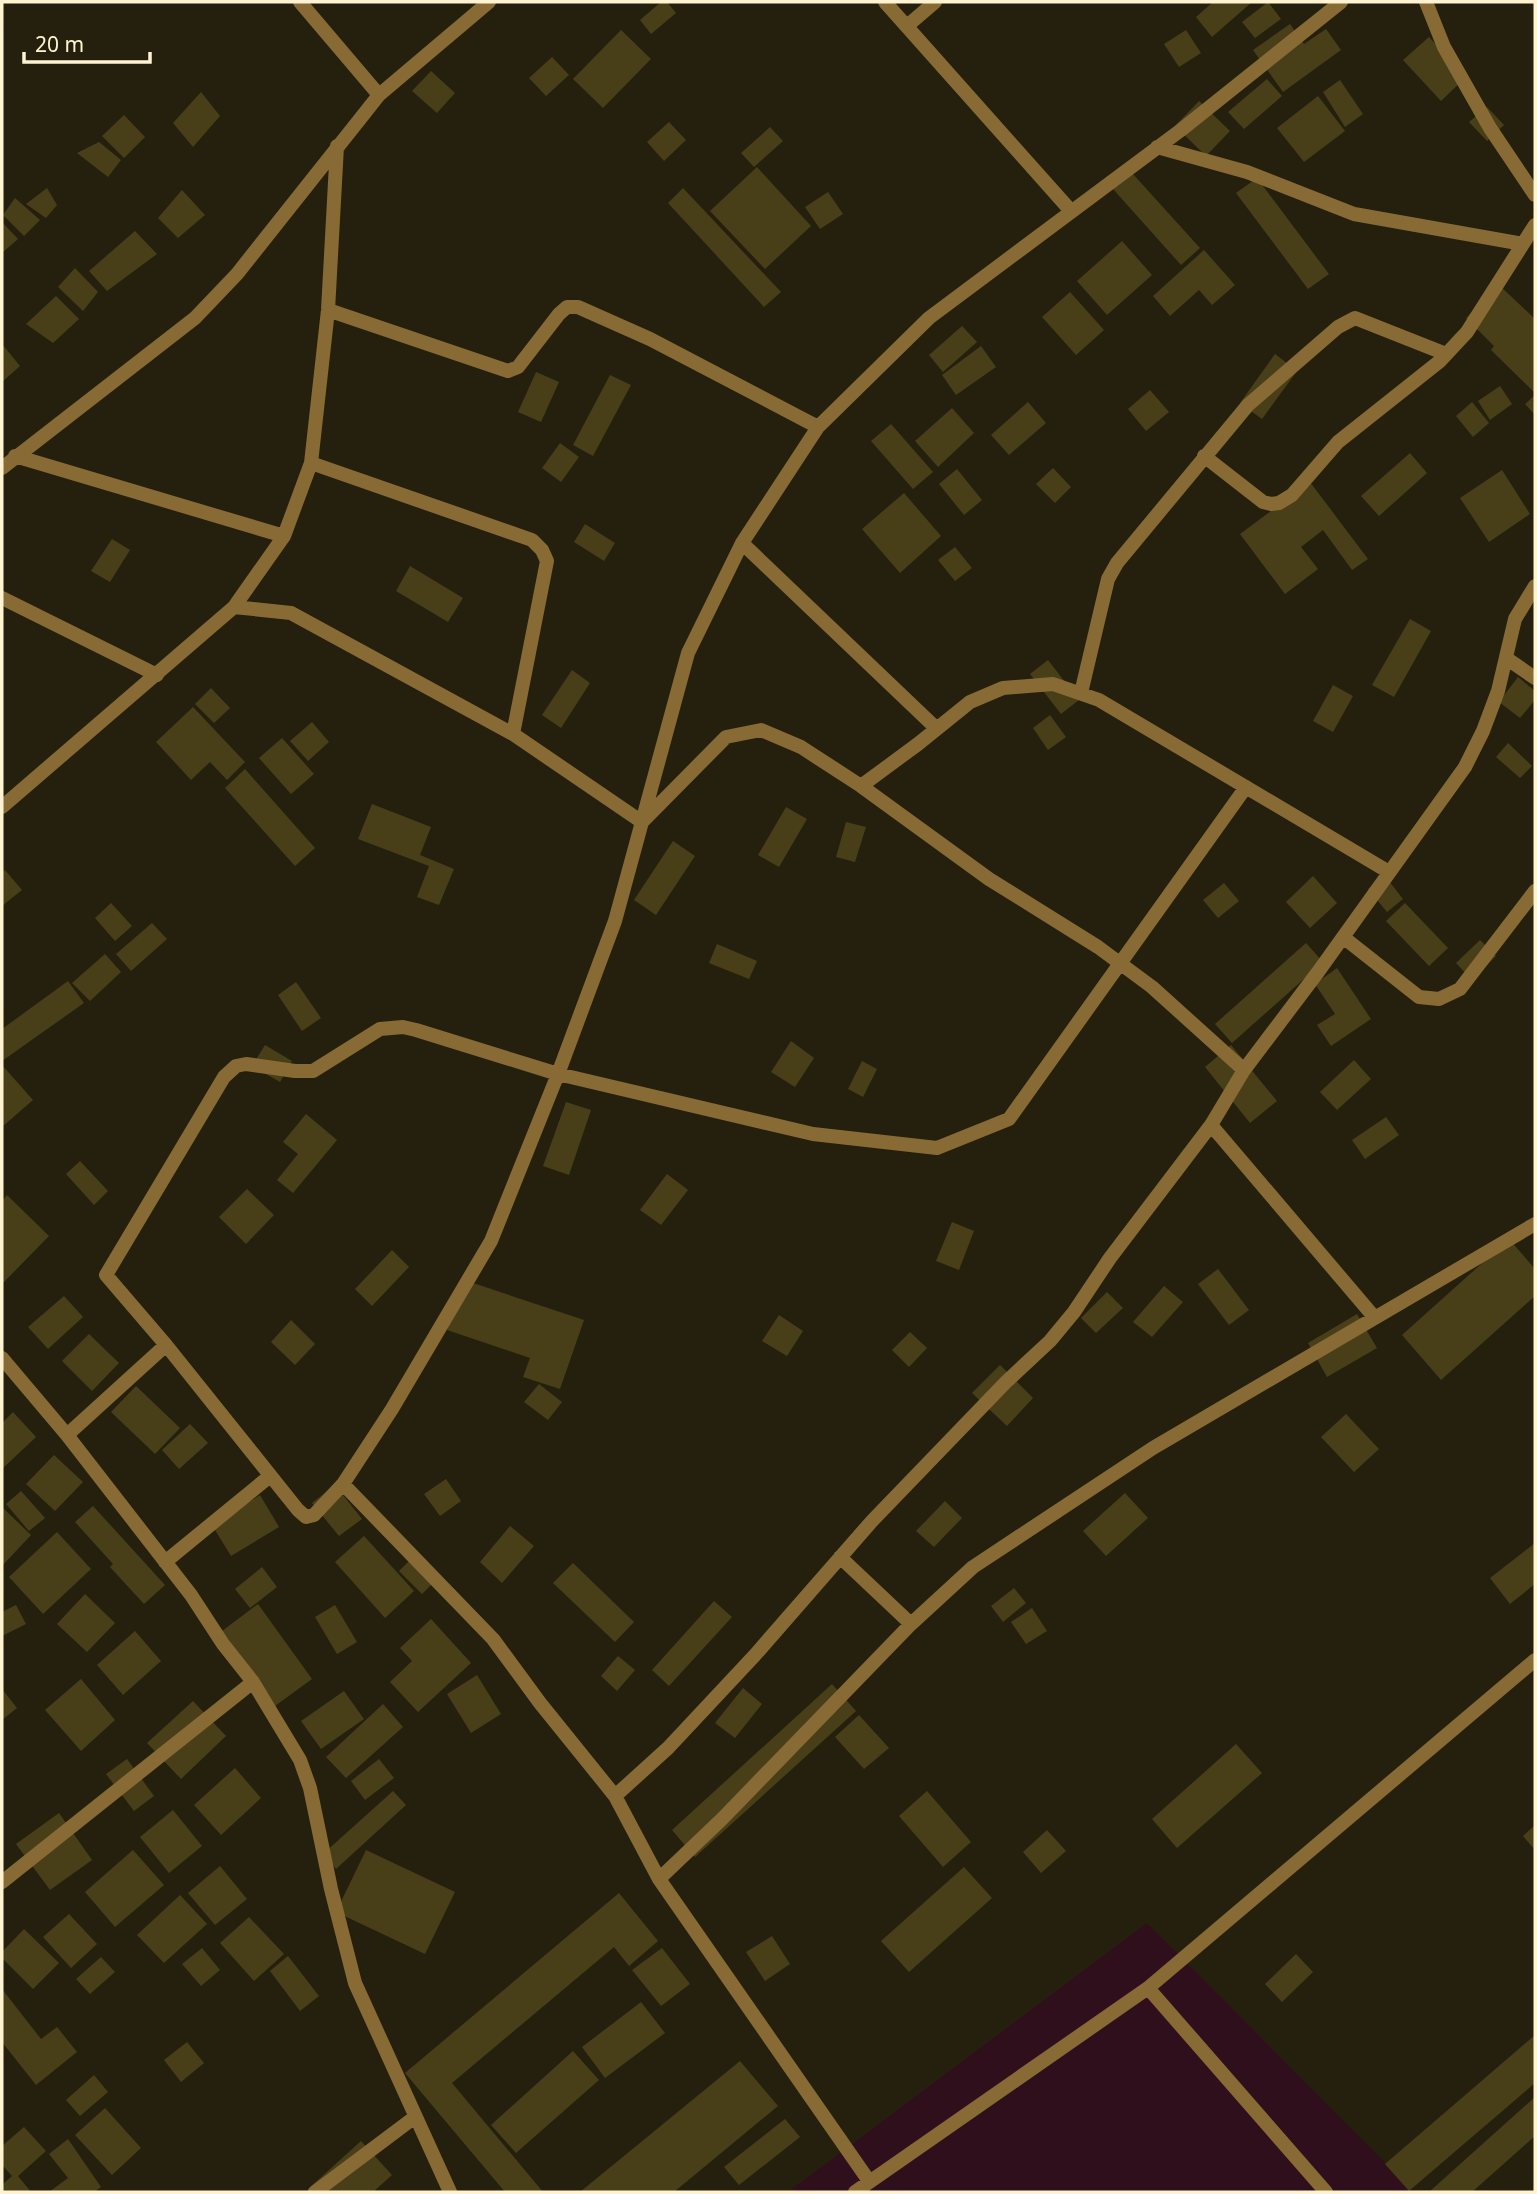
<svg xmlns="http://www.w3.org/2000/svg" width="1537" height="2194" font-family="'Noto Sans',sans-serif">
  <style>
    .green { fill: #300f1d }
    .building { fill: #483f18 }
    .lines { fill: none; stroke-linecap: round; stroke-linejoin: round }
    .street { stroke: #886b34; stroke-width: 14 }
  </style>
  <rect width="100%" height="100%" fill="#25200d"/>
  <path class="green" d="M 1147,1923 L 1414,2192 L 788,2192 Z"/>
  <path class="building" d="M 661,2 L 667,2 L 676,13 L 651,34 L 640,20 Z
    M 1213,2 L 1252,2 L 1212,37 L 1196,17 Z
    M 1268,2 L 1281,19 L 1255,38 L 1242,22 Z
    M 1290,24 L 1304,44 L 1326,29 L 1341,50 L 1283,92 L 1253,50 Z
    M 621,30 L 651,59 L 603,108 L 573,79 Z
    M 1186,30 L 1201,53 L 1179,67 L 1164,44 Z
    M 1429,37 L 1466,77 L 1441,101 L 1403,60 Z
    M 552,57 L 569,75 L 546,96 L 529,78 Z
    M 431,71 L 455,93 L 437,113 L 412,91 Z
    M 1267,79 L 1282,96 L 1244,129 L 1228,112 Z
    M 1340,80 L 1363,114 L 1345,127 L 1323,92 Z
    M 201,92 L 220,116 L 193,147 L 173,123 Z
    M 1318,96 L 1345,131 L 1304,162 L 1277,128 Z
    M 1199,101 L 1230,131 L 1206,156 L 1175,126 Z
    M 1487,107 L 1504,125 L 1487,141 L 1469,122 Z
    M 124,115 L 145,137 L 124,158 L 102,136 Z
    M 669,122 L 686,140 L 664,161 L 647,142 Z
    M 770,127 L 783,141 L 754,167 L 741,153 Z
    M 99,142 L 121,160 L 108,177 L 77,153 Z
    M 757,167 L 811,226 L 765,269 L 710,211 Z
    M 1132,173 L 1200,248 L 1181,265 L 1113,189 Z
    M 1257,178 L 1329,274 L 1308,289 L 1236,193 Z
    M 47,188 L 57,205 L 46,218 L 26,204 Z
    M 683,188 L 781,292 L 764,307 L 668,203 Z
    M 182,190 L 205,215 L 178,238 L 158,218 Z
    M 828,192 L 843,214 L 820,229 L 805,207 Z
    M 15,198 L 40,220 L 24,236 L 3,215 Z
    M 2,222 L 18,239 L 2,253 Z
    M 135,231 L 157,254 L 107,291 L 89,271 Z
    M 1122,241 L 1152,275 L 1107,315 L 1077,281 Z
    M 1204,250 L 1235,285 L 1212,305 L 1199,290 L 1170,316 L 1153,296 Z
    M 75,268 L 98,292 L 83,311 L 58,287 Z
    M 1499,285 L 1535,319 L 1535,393 L 1491,350 L 1494,346 L 1466,318 Z
    M 1070,292 L 1104,330 L 1076,355 L 1042,317 Z
    M 56,296 L 79,319 L 53,343 L 26,324 Z
    M 962,326 L 977,342 L 943,372 L 929,355 Z
    M 2,344 L 20,366 L 2,382 Z
    M 981,346 L 996,367 L 956,395 L 942,375 Z
    M 1275,354 L 1297,371 L 1262,419 L 1240,403 Z
    M 536,372 L 559,382 L 541,422 L 518,412 Z
    M 610,375 L 631,385 L 593,456 L 573,445 Z
    M 1500,386 L 1512,404 L 1490,420 L 1478,401 Z
    M 1150,390 L 1169,412 L 1146,431 L 1128,409 Z
    M 1535,395 L 1535,415 L 1525,404 Z
    M 1028,402 L 1046,423 L 1009,455 L 991,435 Z
    M 1472,402 L 1489,423 L 1473,437 L 1456,416 Z
    M 952,408 L 974,433 L 938,467 L 915,441 Z
    M 891,424 L 933,472 L 913,489 L 871,441 Z
    M 560,443 L 579,457 L 561,482 L 542,468 Z
    M 1410,453 L 1427,473 L 1379,516 L 1361,496 Z
    M 1053,468 L 1071,487 L 1055,503 L 1036,484 Z
    M 957,469 L 982,500 L 964,515 L 939,484 Z
    M 1502,470 L 1530,514 L 1489,542 L 1460,498 Z
    M 1310,482 L 1368,559 L 1352,570 L 1323,530 L 1301,547 L 1318,569 L 1285,594 L 1240,534 Z
    M 904,493 L 941,536 L 900,573 L 862,529 Z
    M 585,524 L 615,543 L 604,561 L 574,542 Z
    M 112,539 L 130,550 L 110,582 L 91,571 Z
    M 955,547 L 972,568 L 955,581 L 938,560 Z
    M 410,566 L 463,598 L 448,622 L 396,591 Z
    M 1410,619 L 1431,631 L 1394,697 L 1372,685 Z
    M 1048,660 L 1079,700 L 1061,714 L 1030,674 Z
    M 572,670 L 590,683 L 561,728 L 542,715 Z
    M 1518,677 L 1535,691 L 1535,700 L 1520,718 L 1499,702 Z
    M 1333,685 L 1353,696 L 1333,732 L 1313,721 Z
    M 211,688 L 230,708 L 214,723 L 195,704 Z
    M 193,707 L 245,762 L 227,780 L 210,762 L 191,780 L 156,742 Z
    M 1050,715 L 1066,737 L 1048,750 L 1033,728 Z
    M 312,722 L 329,742 L 308,761 L 290,741 Z
    M 282,738 L 314,774 L 291,794 L 259,758 Z
    M 1508,743 L 1532,766 L 1520,778 L 1496,757 Z
    M 245,769 L 315,848 L 295,866 L 225,788 Z
    M 372,804 L 431,827 L 420,855 L 454,869 L 439,905 L 417,897 L 429,866 L 358,839 Z
    M 786,807 L 807,819 L 779,867 L 758,855 Z
    M 846,822 L 866,827 L 855,862 L 836,857 Z
    M 673,841 L 695,856 L 656,915 L 634,900 Z
    M 5,870 L 22,890 L 2,906 L 2,873 Z
    M 1313,876 L 1337,903 L 1310,928 L 1286,902 Z
    M 1385,876 L 1403,899 L 1387,912 L 1368,889 Z
    M 1224,883 L 1239,901 L 1218,918 L 1203,900 Z
    M 111,903 L 132,926 L 115,941 L 95,918 Z
    M 1405,903 L 1448,948 L 1429,966 L 1386,921 Z
    M 152,923 L 167,939 L 131,971 L 116,954 Z
    M 1480,940 L 1496,956 L 1472,980 L 1456,963 Z
    M 1306,943 L 1323,962 L 1232,1043 L 1215,1024 Z
    M 717,944 L 757,961 L 749,979 L 709,963 Z
    M 105,954 L 121,972 L 90,1001 L 72,983 Z
    M 1337,968 L 1371,1019 L 1331,1046 L 1317,1025 L 1335,1014 L 1315,984 Z
    M 68,981 L 84,1003 L 2,1061 L 2,1029 Z
    M 296,982 L 321,1018 L 302,1031 L 278,995 Z
    M 791,1041 L 814,1058 L 795,1087 L 771,1072 Z
    M 265,1045 L 292,1061 L 280,1082 L 252,1066 Z
    M 1231,1045 L 1277,1101 L 1250,1123 L 1205,1067 Z
    M 1354,1060 L 1371,1079 L 1337,1110 L 1320,1092 Z
    M 862,1061 L 877,1069 L 863,1097 L 848,1089 Z
    M 2,1065 L 33,1100 L 2,1127 Z
    M 566,1102 L 591,1110 L 569,1175 L 543,1166 Z
    M 306,1114 L 337,1140 L 293,1193 L 277,1180 L 298,1154 L 283,1142 Z
    M 1386,1117 L 1399,1135 L 1365,1159 L 1352,1140 Z
    M 80,1161 L 108,1191 L 94,1205 L 66,1174 Z
    M 667,1174 L 688,1190 L 661,1225 L 640,1210 Z
    M 247,1189 L 274,1215 L 246,1244 L 219,1217 Z
    M 7,1195 L 49,1236 L 2,1284 L 2,1201 Z
    M 952,1222 L 974,1231 L 959,1270 L 936,1261 Z
    M 1509,1239 L 1535,1269 L 1535,1296 L 1441,1380 L 1402,1335 Z
    M 392,1250 L 409,1267 L 372,1306 L 355,1289 Z
    M 1218,1269 L 1249,1310 L 1229,1325 L 1198,1284 Z
    M 464,1280 L 584,1320 L 560,1389 L 523,1377 L 530,1358 L 447,1330 Z
    M 1164,1286 L 1183,1302 L 1152,1337 L 1133,1322 Z
    M 1107,1292 L 1123,1308 L 1096,1333 L 1081,1318 Z
    M 64,1296 L 83,1317 L 48,1349 L 28,1327 Z
    M 1357,1314 L 1377,1348 L 1327,1377 L 1308,1343 Z
    M 779,1315 L 803,1331 L 787,1356 L 762,1341 Z
    M 291,1320 L 315,1344 L 295,1365 L 271,1342 Z
    M 910,1332 L 927,1348 L 909,1367 L 892,1350 Z
    M 89,1334 L 119,1363 L 92,1391 L 62,1361 Z
    M 1000,1365 L 1033,1398 L 1007,1426 L 972,1393 Z
    M 539,1384 L 562,1402 L 548,1420 L 524,1402 Z
    M 136,1386 L 180,1428 L 155,1454 L 111,1412 Z
    M 13,1412 L 36,1437 L 2,1469 L 2,1423 Z
    M 1346,1414 L 1379,1449 L 1354,1472 L 1321,1437 Z
    M 190,1424 L 208,1443 L 179,1469 L 162,1450 Z
    M 54,1455 L 83,1482 L 55,1511 L 26,1484 Z
    M 446,1479 L 461,1501 L 440,1516 L 424,1494 Z
    M 335,1485 L 362,1519 L 339,1536 L 312,1503 Z
    M 21,1491 L 45,1518 L 29,1531 L 6,1504 Z
    M 1125,1493 L 1148,1518 L 1106,1556 L 1083,1531 Z
    M 260,1495 L 279,1527 L 231,1556 L 212,1525 Z
    M 945,1501 L 962,1518 L 934,1547 L 916,1531 Z
    M 93,1506 L 165,1585 L 144,1604 L 110,1567 L 113,1564 L 75,1522 Z
    M 2,1507 L 31,1535 L 2,1566 Z
    M 510,1526 L 534,1546 L 502,1583 L 480,1562 Z
    M 57,1532 L 91,1569 L 43,1614 L 9,1577 Z
    M 364,1536 L 414,1591 L 385,1618 L 335,1562 Z
    M 1535,1543 L 1535,1584 L 1510,1604 L 1490,1578 Z
    M 412,1558 L 435,1581 L 422,1594 L 399,1571 Z
    M 573,1563 L 634,1622 L 615,1642 L 553,1583 Z
    M 262,1567 L 277,1587 L 250,1608 L 235,1589 Z
    M 1014,1588 L 1026,1603 L 1003,1622 L 991,1606 Z
    M 85,1594 L 115,1623 L 87,1652 L 57,1624 Z
    M 714,1601 L 732,1617 L 669,1686 L 652,1670 Z
    M 258,1604 L 312,1679 L 275,1706 L 222,1631 Z
    M 16,1605 L 26,1624 L 2,1636 L 2,1612 Z
    M 335,1605 L 357,1642 L 337,1654 L 315,1617 Z
    M 1032,1608 L 1047,1631 L 1026,1644 L 1011,1622 Z
    M 431,1619 L 471,1663 L 418,1712 L 390,1682 L 412,1661 L 400,1648 Z
    M 135,1631 L 161,1661 L 123,1695 L 97,1665 Z
    M 618,1656 L 635,1670 L 617,1691 L 601,1676 Z
    M 477,1675 L 501,1714 L 471,1733 L 447,1694 Z
    M 81,1679 L 115,1720 L 81,1751 L 45,1710 Z
    M 832,1684 L 856,1711 L 695,1857 L 672,1830 Z
    M 743,1688 L 762,1704 L 735,1738 L 715,1723 Z
    M 2,1689 L 17,1708 L 2,1720 Z
    M 344,1691 L 364,1719 L 321,1749 L 301,1721 Z
    M 193,1701 L 226,1736 L 181,1779 L 147,1743 Z
    M 383,1704 L 403,1727 L 346,1778 L 326,1757 Z
    M 859,1715 L 889,1748 L 864,1769 L 835,1737 Z
    M 1236,1744 L 1262,1773 L 1177,1848 L 1152,1819 Z
    M 127,1759 L 154,1796 L 134,1811 L 106,1774 Z
    M 379,1759 L 394,1778 L 365,1800 L 351,1781 Z
    M 235,1768 L 261,1798 L 221,1835 L 194,1805 Z
    M 393,1791 L 406,1805 L 336,1869 L 323,1854 Z
    M 927,1791 L 971,1842 L 943,1867 L 899,1816 Z
    M 173,1810 L 202,1846 L 169,1873 L 140,1837 Z
    M 59,1813 L 92,1860 L 50,1890 L 16,1844 Z
    M 1535,1825 L 1535,1850 L 1523,1836 Z
    M 1047,1830 L 1066,1851 L 1041,1873 L 1023,1852 Z
    M 133,1850 L 164,1885 L 115,1927 L 85,1892 Z
    M 366,1850 L 455,1892 L 425,1954 L 336,1912 Z
    M 220,1866 L 247,1899 L 215,1925 L 188,1893 Z
    M 964,1867 L 992,1898 L 909,1972 L 881,1941 Z
    M 619,1893 L 658,1941 L 629,1966 L 614,1947 L 452,2083 L 543,2192 L 505,2192 L 405,2073 Z
    M 180,1895 L 207,1924 L 164,1963 L 137,1935 Z
    M 69,1914 L 97,1944 L 71,1968 L 43,1937 Z
    M 249,1917 L 284,1954 L 254,1981 L 220,1943 Z
    M 24,1929 L 59,1963 L 33,1989 L 2,1958 L 2,1952 Z
    M 772,1936 L 790,1964 L 765,1981 L 746,1952 Z
    M 202,1948 L 220,1970 L 201,1986 L 182,1964 Z
    M 662,1948 L 690,1984 L 661,2006 L 632,1970 Z
    M 1296,1954 L 1313,1972 L 1282,2002 L 1265,1984 Z
    M 288,1956 L 319,1996 L 300,2011 L 270,1971 Z
    M 101,1957 L 115,1972 L 90,1994 L 76,1979 Z
    M 2,1989 L 41,2039 L 57,2027 L 77,2052 L 36,2085 L 2,2042 Z
    M 641,2002 L 665,2033 L 605,2078 L 582,2047 Z
    M 1535,2035 L 1535,2083 L 1409,2191 L 1385,2164 Z
    M 187,2042 L 204,2063 L 181,2082 L 164,2060 Z
    M 573,2051 L 599,2080 L 516,2153 L 491,2125 Z
    M 740,2061 L 778,2106 L 674,2192 L 580,2192 Z
    M 94,2075 L 108,2092 L 80,2116 L 66,2100 Z
    M 1535,2097 L 1535,2136 L 1472,2192 L 1429,2192 Z
    M 105,2108 L 141,2148 L 112,2175 L 75,2135 Z
    M 785,2119 L 800,2137 L 739,2185 L 724,2167 Z
    M 24,2127 L 46,2151 L 18,2176 L 31,2192 L 2,2192 L 2,2185 L 12,2176 L 2,2165 L 2,2146 Z
    M 68,2139 L 101,2187 L 94,2192 L 49,2192 L 68,2178 L 49,2154 Z
    M 361,2141 L 392,2175 L 373,2192 L 311,2192 L 308,2189 Z"/>
  <g class="lines">
    <path class="street" d="M 300,2 L 379,95
      M 885,2 L 1071,211
      M 1426,2 L 1444,47 L 1490,128 L 1535,195
      M 907,26 L 935,2
      M 1157,147 L 1247,172 L 1354,214 L 1523,244
      M 328,310 L 508,371 L 518,367 L 559,314 L 567,307 L 578,307 L 650,339 L 818,427
      M 15,456 L 284,536
      M 1204,456 L 1263,502 L 1271,504 L 1279,503 L 1292,495 L 1338,442 L 1440,361 L 1467,332 L 1535,225
      M 311,463 L 532,540 L 542,550 L 547,561 L 513,734
      M 2,468 L 195,318 L 237,274 L 379,95 L 489,2
      M 742,543 L 937,729
      M 2,598 L 157,675
      M 234,607 L 291,613 L 513,734 L 642,822 L 726,737 L 761,730 L 801,747 L 861,786 L 989,879 L 1098,947 L 1152,987 L 1244,1070
      M 1506,658 L 1535,678
      M 1081,693 L 1108,579 L 1117,563 L 1248,405 L 1338,327 L 1355,318 L 1446,354
      M 861,786 L 918,744 L 970,702 L 1003,688 L 1053,684 L 1099,700 L 1389,872
      M 1246,787 L 1009,1119 L 937,1148 L 813,1134 L 558,1074 L 416,1030 L 403,1027 L 380,1029 L 313,1071 L 295,1071 L 246,1064 L 236,1066 L 224,1077 L 106,1275 L 166,1345 L 298,1510 L 306,1517 L 314,1515 L 343,1484 L 392,1409 L 491,1241 L 558,1074 L 615,921 L 688,653 L 742,543 L 818,427 L 929,318 L 1181,130 L 1341,2
      M 2,807 L 234,607 L 284,536 L 311,463 L 328,310 L 337,146
      M 1343,937 L 1419,997 L 1439,999 L 1460,989 L 1535,891
      M 1211,1125 L 1375,1318
      M 2,1358 L 67,1435 L 191,1595 L 223,1644 L 253,1682 L 300,1760 L 310,1788 L 331,1889 L 355,1983 L 450,2192
      M 67,1435 L 166,1345
      M 343,1484 L 493,1639 L 540,1703 L 615,1796 L 659,1879 L 869,2181
      M 840,1557 L 911,1624
      M 165,1562 L 270,1476
      M 615,1796 L 668,1748 L 755,1655 L 872,1521 L 1006,1382 L 1050,1341 L 1074,1312 L 1110,1258 L 1211,1125 L 1244,1070 L 1318,972 L 1465,767 L 1483,731 L 1498,691 L 1515,619 L 1535,586
      M 659,1879 L 722,1819 L 911,1624 L 973,1567 L 1153,1448 L 1535,1224
      M 2,1882 L 253,1682
      M 1148,1988 L 1326,2192
      M 315,2192 L 415,2117
      M 855,2192 L 1148,1988 L 1535,1660"/>
  </g>
  <rect width="1537" height="2194" fill="none" stroke="#fff3d1" stroke-width="7"/>
  <path d="M24 52v10h126v-10" fill="none" stroke="#fff3d1" stroke-width="3.5"/>
  <text x="35" y="52" font-size="21" fill="#fff3d1" stroke="#25200d" stroke-width="5" paint-order="stroke">20 m</text>
</svg>
